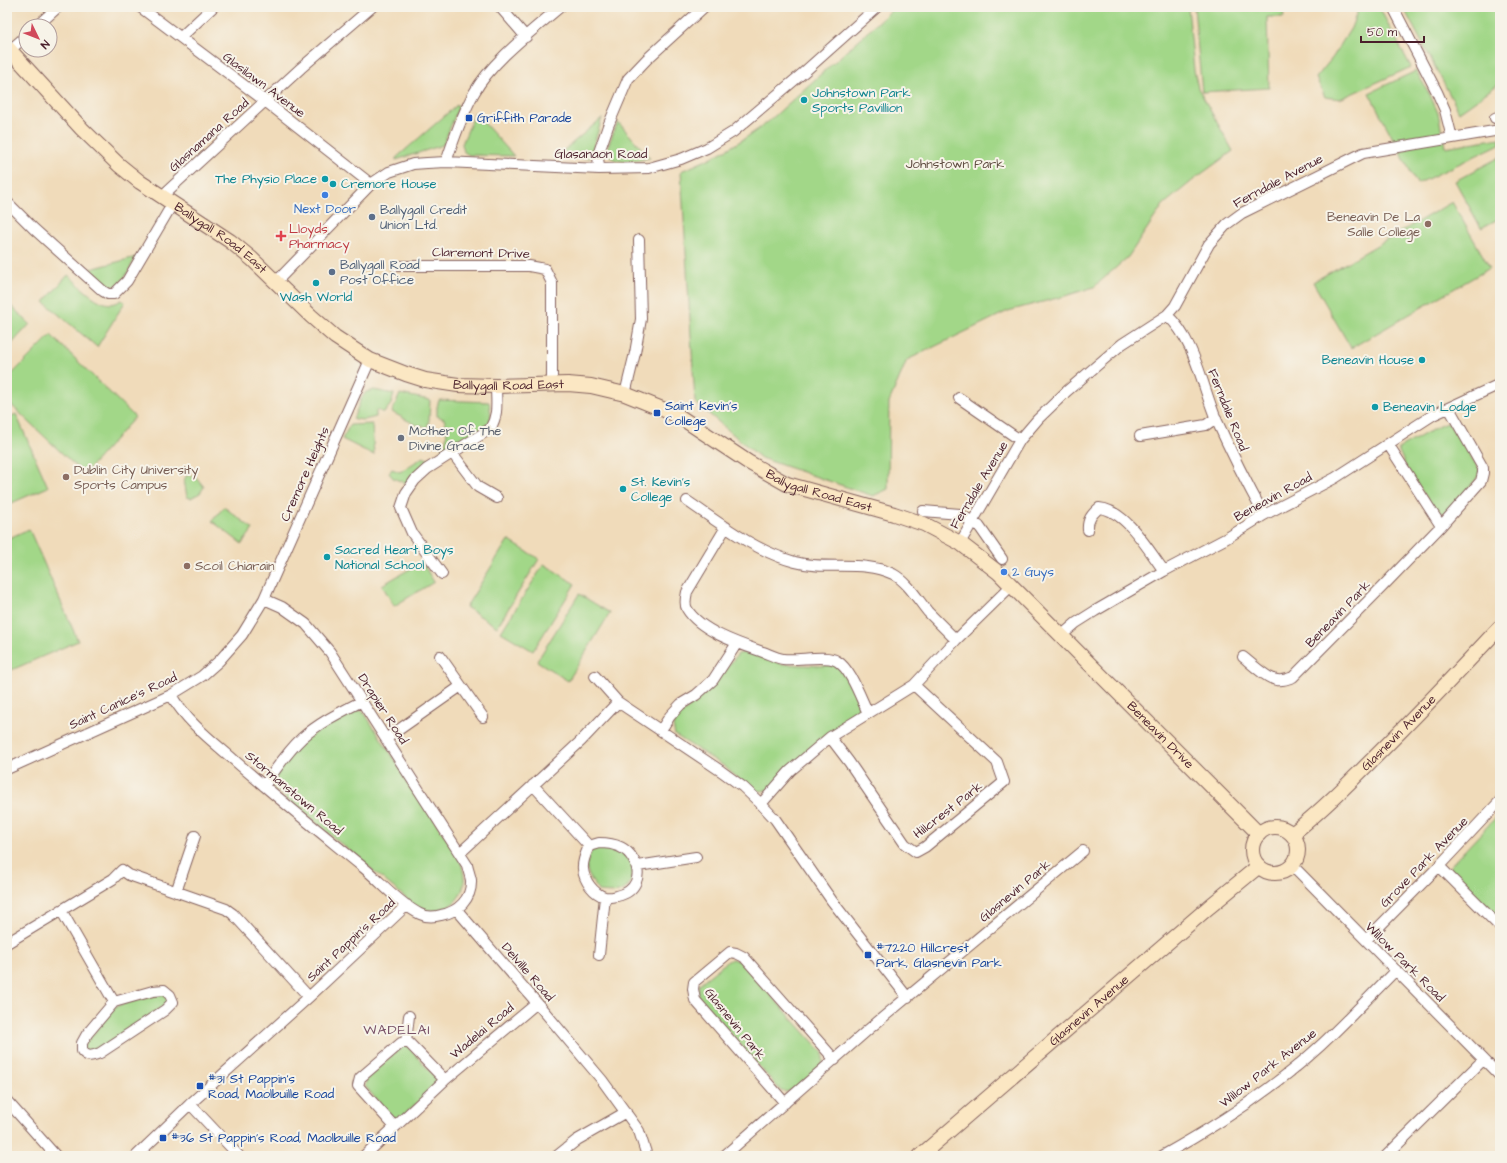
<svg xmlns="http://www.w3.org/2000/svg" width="1507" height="1163" font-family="'Architects Daughter',sans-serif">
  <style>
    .green { fill: #a2d788; stroke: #767b5a }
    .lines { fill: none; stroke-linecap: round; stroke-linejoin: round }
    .street-casing { stroke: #84615d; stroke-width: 12 }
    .secondary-casing { stroke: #84615d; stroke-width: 16 }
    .street { stroke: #fff; stroke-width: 10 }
    .secondary { stroke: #fbe7c3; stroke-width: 14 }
    .culture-dot { fill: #0f9aa8; stroke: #f7f3e8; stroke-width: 1.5 }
    .transit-dot { fill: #1a4fb4; stroke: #f7f3e8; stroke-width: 1.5 }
    .shop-dot { fill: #3f7fe0; stroke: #f7f3e8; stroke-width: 1.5 }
    .service-dot { fill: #5c6f8a; stroke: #f7f3e8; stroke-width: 1.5 }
    .education-dot { fill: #8d6e63; stroke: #f7f3e8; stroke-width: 1.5 }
    .health-dot { fill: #e0444e; stroke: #f7f3e8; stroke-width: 1.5 }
    .worship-dot { fill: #6b7280; stroke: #f7f3e8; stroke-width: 1.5 }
    .labels { text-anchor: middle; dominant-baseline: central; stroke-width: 4; stroke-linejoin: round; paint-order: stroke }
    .street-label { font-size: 13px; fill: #4a1f2b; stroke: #f7f3e8 }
    .culture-label { font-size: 13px; fill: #0d838f; stroke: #f7f3e8; text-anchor: start }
    .transit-label { font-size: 13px; fill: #164399; stroke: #f7f3e8; text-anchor: start }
    .park-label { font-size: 13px; fill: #604d42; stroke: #f7f3e8 }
    .shop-label { font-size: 13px; fill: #366cbe; stroke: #f7f3e8 }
    .service-label { font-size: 13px; fill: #4e5e75; stroke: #f7f3e8; text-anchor: start }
    .education-label { font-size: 13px; fill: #785e54; stroke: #f7f3e8; text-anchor: start }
    .health-label { font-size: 13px; fill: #be3a42; stroke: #f7f3e8; text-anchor: start }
    .worship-label { font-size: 13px; fill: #5b616d; stroke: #f7f3e8; text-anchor: start }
    .neighbourhood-label { font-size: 14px; letter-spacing: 1px; fill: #795268; stroke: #f7f3e8 }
  </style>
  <rect width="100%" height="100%" fill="#f7f3e8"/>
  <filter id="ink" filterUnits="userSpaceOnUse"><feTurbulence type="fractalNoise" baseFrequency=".025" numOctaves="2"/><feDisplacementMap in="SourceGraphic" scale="8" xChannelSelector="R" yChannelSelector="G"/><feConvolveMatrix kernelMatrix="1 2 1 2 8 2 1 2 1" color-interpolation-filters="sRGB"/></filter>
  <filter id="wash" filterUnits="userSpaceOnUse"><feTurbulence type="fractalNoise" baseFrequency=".012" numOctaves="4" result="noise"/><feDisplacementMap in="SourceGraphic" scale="16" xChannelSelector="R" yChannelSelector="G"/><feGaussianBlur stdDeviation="0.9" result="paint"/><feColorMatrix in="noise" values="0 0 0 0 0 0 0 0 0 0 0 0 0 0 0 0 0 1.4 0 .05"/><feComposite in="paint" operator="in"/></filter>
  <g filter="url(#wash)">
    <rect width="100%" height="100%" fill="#f0dbba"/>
    <path class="green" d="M 895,7 L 1188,7 L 1194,70 L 1198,88 L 1233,151 L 1197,177 L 1163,205 L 1128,257 L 1094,287 L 1065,296 L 1008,311 L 907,360 L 889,402 L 888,489 L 873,496 L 761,458 L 695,402 L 681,171 C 714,158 740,143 768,122 Z
      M 1194,7 L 1282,7 L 1284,17 L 1267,17 L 1269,88 L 1202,92 Z
      M 1359,7 L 1379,7 L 1411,67 L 1340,99 L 1325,97 L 1316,78 L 1333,57 L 1351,28 Z
      M 1403,7 L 1500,7 L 1500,83 L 1459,112 Z
      M 1416,71 L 1430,95 L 1438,113 L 1445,147 L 1500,138 L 1500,144 L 1417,184 L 1369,93 Z
      M 457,105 L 459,106 L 443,145 L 396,160 L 396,158 Z
      M 475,113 L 514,156 L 469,155 L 464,152 L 462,144 Z
      M 602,118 L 590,158 L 558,158 L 557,156 Z
      M 618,122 L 650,158 C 636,160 614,167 607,152 L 607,148 Z
      M 1500,157 L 1500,194 L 1498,195 L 1500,198 L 1500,218 L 1481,228 L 1455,181 Z
      M 1452,202 L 1490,268 L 1351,348 L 1313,282 Z
      M 136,257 C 130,267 122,289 108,287 L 87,270 Z
      M 68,275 C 81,286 104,314 121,300 L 125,302 L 97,347 L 44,302 Z
      M 7,302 L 30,324 L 7,349 Z
      M 51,335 L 135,417 L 84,474 L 7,401 L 7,379 Z
      M 374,390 L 394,394 L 391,404 L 384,413 L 377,410 L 376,411 L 376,417 L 364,420 L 353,419 L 361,399 L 366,392 Z
      M 400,394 L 430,400 L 429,420 L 427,428 L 414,424 L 392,412 Z
      M 439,400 L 489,402 L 491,415 L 489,423 C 461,441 429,458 405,483 L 393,478 L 389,473 L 392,469 L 400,472 L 423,457 L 430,460 C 433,457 438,455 441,451 C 448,443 448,428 444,419 L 437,416 L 437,407 Z
      M 16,414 L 48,487 L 7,505 L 7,418 Z
      M 1448,423 L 1480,470 L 1480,475 L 1450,509 L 1444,513 L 1437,513 L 1407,469 L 1398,449 L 1441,425 Z
      M 372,424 L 374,455 L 342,439 L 350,425 Z
      M 187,475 L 196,477 L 204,487 L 200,493 L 191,498 L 187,497 L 184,480 Z
      M 224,507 L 253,529 L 242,544 L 212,521 Z
      M 29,529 L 78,641 L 7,672 L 7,539 Z
      M 508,540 L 539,559 L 497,627 L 466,607 Z
      M 422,562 L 434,582 L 394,606 L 382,585 Z
      M 544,564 L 575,584 L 533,651 L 501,632 Z
      M 579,594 L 610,613 L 568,681 L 537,661 Z
      M 747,652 L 782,664 L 823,666 L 832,664 L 839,667 L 850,685 L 859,703 L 858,712 L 845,725 L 771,789 L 762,791 L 754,790 L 748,787 L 724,766 L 675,735 L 673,726 L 677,718 L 710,688 L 738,654 Z
      M 357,710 L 363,711 L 460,859 C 462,867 465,875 464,884 C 459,909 433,918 413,904 L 272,786 L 271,783 C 277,774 283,763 290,754 C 308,735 333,720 357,710 Z
      M 1500,813 L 1500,919 L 1449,867 Z
      M 602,846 L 619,848 L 634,866 C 631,890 624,895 600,892 C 587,874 582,870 593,848 Z
      M 732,959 L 740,961 L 823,1053 L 823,1062 L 821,1066 C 812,1075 794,1096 781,1091 L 698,997 L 698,989 L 699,984 L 728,961 Z
      M 166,992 L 172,1000 L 100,1053 L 80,1050 L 116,1006 Z
      M 408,1046 L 439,1082 L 396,1123 L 365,1086 L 367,1078 L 401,1047 Z"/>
  </g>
  <g filter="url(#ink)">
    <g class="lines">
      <defs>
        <path id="street" d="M 140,7 L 265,101 L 371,184
          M 500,7 L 526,37
          M 1393,7 L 1437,92 L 1445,110 L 1452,138
          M 37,26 L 58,7
          M 181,37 L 213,7
          M 10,50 L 26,36
          M 1495,118 L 1500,116
          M 446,162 C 454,139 462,114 474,93 C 491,62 532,31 560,7
          M 599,169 L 598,155 L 608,126 L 628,79 L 647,59 L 704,7
          M 162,196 L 301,68 L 372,7
          M 7,202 L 34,229 L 103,291 L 108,294 L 114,294 L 127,281 L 173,203
          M 396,266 L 529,266 L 545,269 L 552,283 L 552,384
          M 276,282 L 371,184 L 389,172 L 413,164 L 427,163 L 446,162 L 599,169 L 649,168 L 681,159 L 707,148 L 733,132 L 803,73 L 877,7
          M 1167,315 C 1195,340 1202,386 1216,419 C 1231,452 1247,484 1264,515
          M 625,394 L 635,353 L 641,319 L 639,240
          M 959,398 L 1020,440
          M 1140,436 L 1206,425 L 1216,418
          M 1388,444 L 1441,526
          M 453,454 L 478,487 L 497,498
          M 687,501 C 721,524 755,551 795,562 C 827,571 862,559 893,574 C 908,582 918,600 928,612 C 937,621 947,631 956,640
          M 923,511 L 960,514 L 979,526 L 1002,559
          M 726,527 L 687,592 C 686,597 684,604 687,609 C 700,631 740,644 763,652 C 769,654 776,658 783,659 C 798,661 826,654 837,661 C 851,669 861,699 868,713
          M 1088,530 C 1087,520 1092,514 1099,508 C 1126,510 1149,551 1164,571
          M 960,543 L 1020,440 L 1038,419 L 1067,391 L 1122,344 L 1167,315 L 1175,306 L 1209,244 L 1227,224 L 1242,213 L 1363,153 L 1500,130
          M 442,574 L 412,533 L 401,508 L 406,493 L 415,480 L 427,469 L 490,429 C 499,414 496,402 496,386
          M 1061,636 L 1076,623 L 1095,611 L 1164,571 L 1227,538 L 1264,515 L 1335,478 L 1433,415 L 1500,384
          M 440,656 L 483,717
          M 1243,657 C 1251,663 1267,679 1277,680 C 1283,681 1288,679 1293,677 L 1382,587 L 1441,526 L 1481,481 L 1483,473 L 1483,468 L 1449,408
          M 595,676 L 618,702 L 721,771 L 743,787 L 761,804 L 775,819 L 832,901 L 908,998
          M 171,695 C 187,722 211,740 234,760 C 276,797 320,832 364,868 C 381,882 401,905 420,914 C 426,917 434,917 441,915 C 458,912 472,899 471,880 C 470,875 468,870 467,865 L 330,652 L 306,624 L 282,607 L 264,599
          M 661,730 L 670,716 L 681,704 L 696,695 L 713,680 L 737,643
          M 830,737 L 849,762 L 905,844 L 916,852 L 925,847 L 1004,782 L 997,762 L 914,685
          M 387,738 L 461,686
          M 7,769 L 171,695 L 202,676 L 219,661 L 242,635 L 264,599 L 370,360
          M 533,785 L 589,846
          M 264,786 C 275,770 287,752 302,738 C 320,722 341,712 362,701
          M 761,804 L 790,771 L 830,737 L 914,685 L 956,640 L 1011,586
          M 599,843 C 613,843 626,846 633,859 C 643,875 636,892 617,896 C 613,897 609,898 605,897 C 594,894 584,881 583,869 C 582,861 586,853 589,846 Z
          M 460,853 L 581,741 L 618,702
          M 1292,865 L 1500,1076
          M 638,866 L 696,857
          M 1439,866 L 1500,927
          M 176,892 L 195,836
          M 61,910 L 114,1002
          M 457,910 L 537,1003 L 602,1080 L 639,1131 L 647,1156
          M 1366,940 L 1439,866 L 1500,801
          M 7,943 L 113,879 L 122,870 L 129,875 L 226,909 L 233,914 L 309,997
          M 599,955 L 605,897
          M 164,990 L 170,995 L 173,1002 L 165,1010 L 100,1053 C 92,1056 88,1058 82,1051 L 82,1043 L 87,1034 L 114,1002 L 153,991 Z
          M 406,1042 L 409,1016
          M 7,1101 L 56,1156
          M 785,1103 L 695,1000 L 693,989 L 694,982 L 730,952 L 736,953 L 744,957 L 835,1060
          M 190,1104 L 239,1156
          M 395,1127 L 358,1086 L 360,1078 L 401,1043 L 409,1043 L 445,1080
          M 136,1156 L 190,1104 L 309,997 L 407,905
          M 364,1156 L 445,1080 L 537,1003
          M 557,1156 L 577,1140 L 626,1112
          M 724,1156 L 869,1029 L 1083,851
          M 1162,1156 C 1218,1125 1273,1089 1320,1046 C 1346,1022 1371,995 1396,970
          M 1386,1156 L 1483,1060"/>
        <g id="secondary">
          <path id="s1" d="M 7,47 L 82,129 L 119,165 L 140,182 L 230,241 L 252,259 L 311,316 L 335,337 L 370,360 L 406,374 L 425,380 L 458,385 L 496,386 L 568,384 L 591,386 L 625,394 L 677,415 L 748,462 L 787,484 L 894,514 L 924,524 L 960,543 L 999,573 L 1259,834"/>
          <circle cx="1275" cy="850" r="23"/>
          <path id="s2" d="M 1292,834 C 1321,811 1347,785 1373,759 C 1416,716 1458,672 1500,627"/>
          <path id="s3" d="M 920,1156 L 1209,907 L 1259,866"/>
        </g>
      </defs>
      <use href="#street" class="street-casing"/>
      <use href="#secondary" class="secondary-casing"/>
      <use href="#street" class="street"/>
      <use href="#secondary" class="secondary"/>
    </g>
  </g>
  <g class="culture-dot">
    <circle cx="804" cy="100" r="4"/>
    <circle cx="325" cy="179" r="4"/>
    <circle cx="333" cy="184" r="4"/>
    <circle cx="316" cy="283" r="4"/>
    <circle cx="1422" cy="360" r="4"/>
    <circle cx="1375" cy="407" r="4"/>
    <circle cx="623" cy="489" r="4"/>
    <circle cx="327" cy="557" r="4"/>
  </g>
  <g class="transit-dot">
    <rect x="465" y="114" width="8" height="8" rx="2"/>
    <rect x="653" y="409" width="8" height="8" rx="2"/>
    <rect x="864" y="951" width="8" height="8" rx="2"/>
    <rect x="196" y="1082" width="8" height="8" rx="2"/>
    <rect x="159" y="1134" width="8" height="8" rx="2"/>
  </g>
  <g class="shop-dot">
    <circle cx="325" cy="195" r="4"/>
    <circle cx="1004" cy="572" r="4"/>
  </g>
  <g class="service-dot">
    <circle cx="372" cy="217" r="4"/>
    <circle cx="332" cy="272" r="4"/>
  </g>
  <g class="education-dot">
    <circle cx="1428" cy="224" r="4"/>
    <circle cx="66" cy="477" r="4"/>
    <circle cx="187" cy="566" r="4"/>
  </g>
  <path class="health-dot" d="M279 230h4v4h4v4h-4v4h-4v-4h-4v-4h4z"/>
  <circle class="worship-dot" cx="401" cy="438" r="4"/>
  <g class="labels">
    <g class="street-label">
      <text transform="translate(264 85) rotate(37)">Glasilawn Avenue</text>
      <text transform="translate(209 135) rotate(-42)">Glasnamana Road</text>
      <text x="601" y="154">Glasanaon Road</text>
      <text transform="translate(1278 181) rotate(-28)">Ferndale Avenue</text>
      <text stroke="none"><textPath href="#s1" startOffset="288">Ballygall Road East</textPath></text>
      <text transform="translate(481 253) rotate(1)">Claremont Drive</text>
      <text stroke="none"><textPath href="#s1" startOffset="624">Ballygall Road East</textPath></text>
      <text transform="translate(1228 410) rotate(68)">Ferndale Road</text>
      <text transform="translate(305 474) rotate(-66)">Cremore Heights</text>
      <text transform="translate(979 485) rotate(-59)">Ferndale Avenue</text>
      <text stroke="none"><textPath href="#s1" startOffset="960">Ballygall Road East</textPath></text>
      <text transform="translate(1273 497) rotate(-29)">Beneavin Road</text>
      <text transform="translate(1338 614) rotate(-46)">Beneavin Park</text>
      <text transform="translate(123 701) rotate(-25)">Saint Canice's Road</text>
      <text transform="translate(383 709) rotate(57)">Drapier Road</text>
      <text stroke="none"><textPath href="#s2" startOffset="147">Glasnevin Avenue</textPath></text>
      <text stroke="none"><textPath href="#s1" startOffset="1389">Beneavin Drive</textPath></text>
      <text transform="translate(294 793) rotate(40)">Stormanstown Road</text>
      <text transform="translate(948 810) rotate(-38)">Hillcrest Park</text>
      <text transform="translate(1424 862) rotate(-46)">Grove Park Avenue</text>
      <text transform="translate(1015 891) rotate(-40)">Glasnevin Park</text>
      <text transform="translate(351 940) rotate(-43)">Saint Pappin's Road</text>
      <text transform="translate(1405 962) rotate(45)">Willow Park Road</text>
      <text transform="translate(528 972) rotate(49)">Delville Road</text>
      <text stroke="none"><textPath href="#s3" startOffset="223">Glasnevin Avenue</textPath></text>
      <text transform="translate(735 1024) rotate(51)">Glasnevin Park</text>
      <text transform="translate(482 1031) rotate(-40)">Wadelai Road</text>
      <text transform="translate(1268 1068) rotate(-38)">Willow Park Avenue</text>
    </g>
    <g class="culture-label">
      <text x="812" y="93">Johnstown Park<tspan x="812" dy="15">Sports Pavillion</tspan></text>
      <text x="317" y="179" text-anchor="end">The Physio Place</text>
      <text x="341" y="184">Cremore House</text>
      <text x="316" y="297" text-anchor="middle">Wash World</text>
      <text x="1414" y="360" text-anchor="end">Beneavin House</text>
      <text x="1383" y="407">Beneavin Lodge</text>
      <text x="631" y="482">St. Kevin's<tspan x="631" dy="15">College</tspan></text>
      <text x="335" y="550">Sacred Heart Boys<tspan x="335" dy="15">National School</tspan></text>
    </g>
    <g class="transit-label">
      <text x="477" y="118">Griffith Parade</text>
      <text x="665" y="406">Saint Kevin's<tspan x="665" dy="15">College</tspan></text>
      <text x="876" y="948">#7220 Hillcrest<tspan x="876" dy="15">Park, Glasnevin Park</tspan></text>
      <text x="208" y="1079">#31 St Pappin's<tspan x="208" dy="15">Road, Maolbuille Road</tspan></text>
      <text x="171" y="1138">#36 St Pappin's Road, Maolbuille Road</text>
    </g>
    <g class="park-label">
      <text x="955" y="164">Johnstown Park</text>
    </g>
    <g class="shop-label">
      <text x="325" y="209">Next Door</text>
      <text x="1012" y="572" text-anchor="start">2 Guys</text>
    </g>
    <g class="service-label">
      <text x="380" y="210">Ballygall Credit<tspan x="380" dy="15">Union Ltd.</tspan></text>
      <text x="340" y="265">Ballygall Road<tspan x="340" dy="15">Post Office</tspan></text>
    </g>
    <g class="education-label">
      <text x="1420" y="217" text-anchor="end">Beneavin De La<tspan x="1420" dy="15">Salle College</tspan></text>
      <text x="74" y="470">Dublin City University<tspan x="74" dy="15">Sports Campus</tspan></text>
      <text x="195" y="566">Scoil Chiarain</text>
    </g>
    <g class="health-label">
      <text x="289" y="229">Lloyds<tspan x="289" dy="15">Pharmacy</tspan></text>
    </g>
    <g class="worship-label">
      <text x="409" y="431">Mother Of The<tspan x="409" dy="15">Divine Grace</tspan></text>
    </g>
    <g class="neighbourhood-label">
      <text x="397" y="1030">WADELAI</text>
    </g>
  </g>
  <rect width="1507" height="1163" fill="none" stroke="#f7f3e8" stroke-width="24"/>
  <g transform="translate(38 38) rotate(133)"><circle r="19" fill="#f7f3e8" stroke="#b29e9c"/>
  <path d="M0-3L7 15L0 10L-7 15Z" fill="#d1495b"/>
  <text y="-6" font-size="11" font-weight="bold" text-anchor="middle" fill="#4a1f2b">N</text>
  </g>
  <path d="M1361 36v6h63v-6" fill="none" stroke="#4a1f2b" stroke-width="2"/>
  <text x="1367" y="36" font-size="12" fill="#4a1f2b" stroke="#f7f3e8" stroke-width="3" paint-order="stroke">50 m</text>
</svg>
